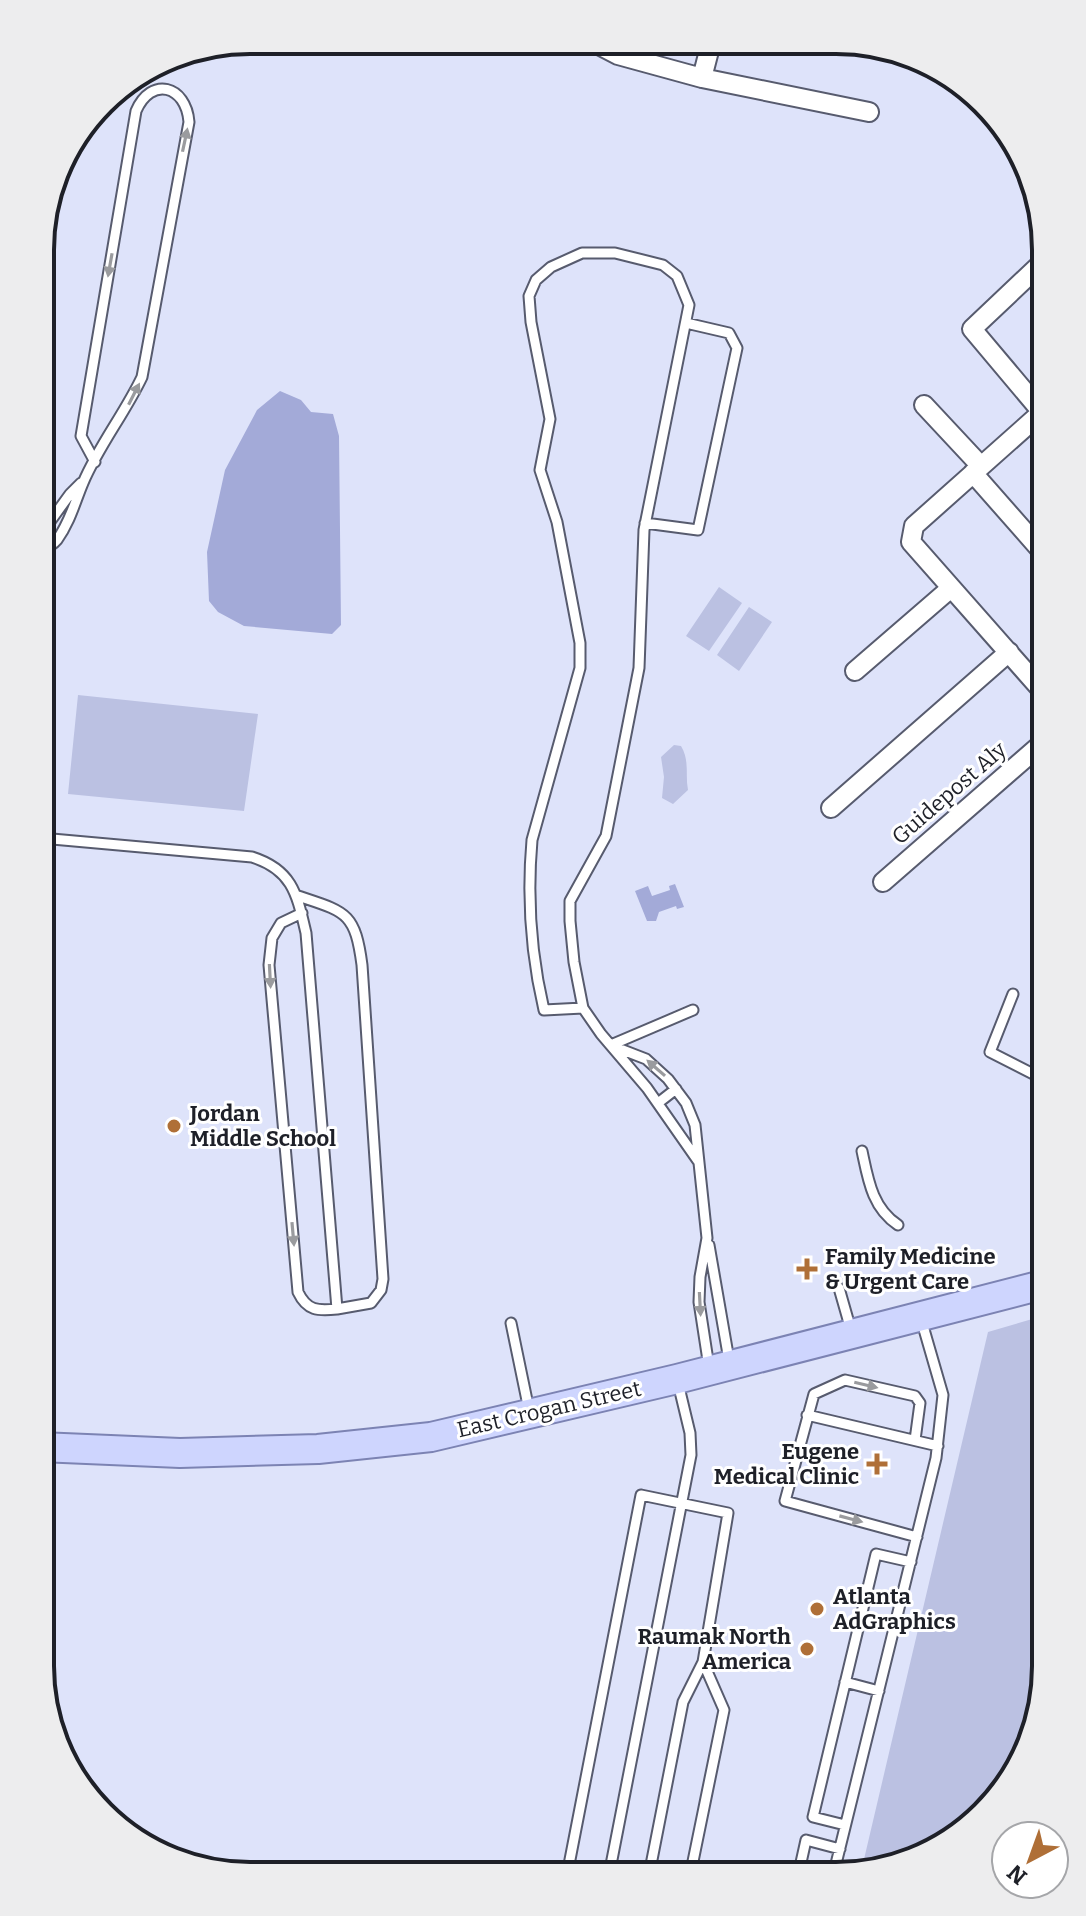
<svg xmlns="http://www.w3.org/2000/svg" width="1086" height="1916" font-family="Bitter,serif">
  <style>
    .green { fill: #bbc1e2 }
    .water { fill: #a3aad8 }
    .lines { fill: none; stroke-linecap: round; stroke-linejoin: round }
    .lane-casing { stroke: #575b6e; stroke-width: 13 }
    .street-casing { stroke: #575b6e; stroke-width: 22 }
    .primary-casing { stroke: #7c83b3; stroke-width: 32 }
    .lane { stroke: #fff; stroke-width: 9 }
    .street { stroke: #fff; stroke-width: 18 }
    .primary { stroke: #ced5fe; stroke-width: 28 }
    .oneway { fill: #9a9b9e }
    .poi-dot { fill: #af6f37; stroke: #fff; stroke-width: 3 }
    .labels { text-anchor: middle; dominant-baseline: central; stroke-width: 6; stroke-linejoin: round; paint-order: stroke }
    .street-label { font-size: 22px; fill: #1e2028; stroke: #fff }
    .poi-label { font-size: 22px; font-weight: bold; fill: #1e2028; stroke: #fff; text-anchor: start }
    .rim { fill: none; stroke: #1e2028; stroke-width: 4 }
  </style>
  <rect width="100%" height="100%" fill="#dee3fa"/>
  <path class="green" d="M 719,587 L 742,603 L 709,651 L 686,636 Z
    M 749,607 L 772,622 L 739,671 L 717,655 Z
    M 78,695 L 258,714 L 244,811 L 68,794 Z
    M 674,745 L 681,746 C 690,761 685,775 688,790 L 673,804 L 662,798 L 664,777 L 661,757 Z
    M 1046,1315 L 1046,1681 L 1002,1794 L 904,1865 L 861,1872 L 988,1332 Z"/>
  <path class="water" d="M 280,391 L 301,400 L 311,412 L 333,414 L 339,436 L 341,625 L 332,634 L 244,626 L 218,612 L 209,601 L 207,552 L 225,470 L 257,410 Z
    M 675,884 L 684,907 L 677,909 L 676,906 L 659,912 L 656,921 L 647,921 L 635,891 L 648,886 L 652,896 L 670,890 L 669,886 Z"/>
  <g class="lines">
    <defs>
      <path id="lane" d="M 645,523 L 698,530 L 737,348 L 729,333 L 686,323
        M 41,534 L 70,494 L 81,483
        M 41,550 C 48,547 53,545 57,540 C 70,522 75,502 83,483 C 98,447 125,413 142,377 L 189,122 C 186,85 151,76 136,111 L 81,436 L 95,462
        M 41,838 L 252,857 C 293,870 297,895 306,933 L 337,1309 L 371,1303 L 381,1290 L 383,1279 L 362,965 C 355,912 346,912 298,896
        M 302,913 L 281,923 L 272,938 L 269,965 L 298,1292 C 307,1311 318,1311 337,1309
        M 1013,994 L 990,1052 L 1043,1079
        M 583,1008 L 544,1010 C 531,955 527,897 532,840 L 580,668 L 580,643 L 557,522 L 540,470 L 550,419 L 531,322 L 529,296 L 536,280 L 551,267 L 582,253 L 615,253 L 663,265 L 677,276 L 689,305 L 644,530 L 639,668 L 606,836 L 570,901 L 570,921 L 574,962 L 583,1008 L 601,1034 L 647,1088 L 698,1161
        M 611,1045 L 693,1010
        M 615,1047 L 646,1059 L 668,1079 L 686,1103 L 695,1125 L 707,1238 L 700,1277 L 699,1302 L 709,1367
        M 1046,1088 C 1040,1067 1036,1058 1046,1038
        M 658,1103 L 676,1089
        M 862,1151 C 868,1179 872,1208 898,1225
        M 709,1245 L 729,1360
        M 839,1288 L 851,1330
        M 511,1323 L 529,1410
        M 807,1415 L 938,1446
        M 915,1440 L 920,1403 L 915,1396 L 845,1380 L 814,1394 L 785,1501 L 917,1537
        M 845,1682 L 879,1691
        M 845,1825 L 813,1817 L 876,1554 L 911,1562
        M 567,1875 L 641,1495 L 728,1513 L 703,1662 L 724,1710 L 690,1876
        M 609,1875 L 691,1455 L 690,1433 L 678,1383
        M 649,1875 L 683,1702 L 703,1662
        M 798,1876 L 806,1840 L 840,1849
        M 833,1876 L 936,1458 L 943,1395 L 921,1319"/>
      <path id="street" d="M 593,42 L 618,55 L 702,78
        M 711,43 L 702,78 L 869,112
        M 924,405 L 980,465
        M 1042,412 L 914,526 L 911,542 L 1046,695
        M 1046,417 L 972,329 L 1046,259
        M 973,473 L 1046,556
        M 855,671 L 951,588
        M 831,808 L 1009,652
        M 883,882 L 1046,740"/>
      <path id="primary" d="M 40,1447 L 180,1453 L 318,1449 L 431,1437 L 677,1379 L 1046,1284"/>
    </defs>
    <use href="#lane" class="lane-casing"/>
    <use href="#street" class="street-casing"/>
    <use href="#primary" class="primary-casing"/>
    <use href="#lane" class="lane"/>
    <use href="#street" class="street"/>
    <use href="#primary" class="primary"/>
  </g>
  <defs><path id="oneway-solid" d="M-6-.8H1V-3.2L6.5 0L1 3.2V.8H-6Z" transform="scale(2)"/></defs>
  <g class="oneway">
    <use href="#oneway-solid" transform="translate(185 140) rotate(-78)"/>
    <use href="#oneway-solid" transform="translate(110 265) rotate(100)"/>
    <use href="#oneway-solid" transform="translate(134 394) rotate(-63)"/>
    <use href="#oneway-solid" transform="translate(270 976) rotate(87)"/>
    <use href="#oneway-solid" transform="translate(656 1068) rotate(-139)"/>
    <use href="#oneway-solid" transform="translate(293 1234) rotate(85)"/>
    <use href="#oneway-solid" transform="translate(700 1304) rotate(87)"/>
    <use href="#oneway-solid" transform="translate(866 1385) rotate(13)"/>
    <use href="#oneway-solid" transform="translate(851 1519) rotate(15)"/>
  </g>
  <g class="poi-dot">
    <circle cx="174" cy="1126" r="8"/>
    <path d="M803 1257h8v8h8v8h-8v8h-8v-8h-8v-8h8z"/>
    <path d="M873 1452h8v8h8v8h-8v8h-8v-8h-8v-8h8z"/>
    <circle cx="817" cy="1609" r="8"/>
    <circle cx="807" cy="1649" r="8"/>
  </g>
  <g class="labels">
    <g class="street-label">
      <text transform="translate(949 793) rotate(-41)">Guidepost Aly</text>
      <text transform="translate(549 1409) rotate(-13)">East Crogan Street</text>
    </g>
    <g class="poi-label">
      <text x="190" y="1113">Jordan<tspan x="190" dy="25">Middle School</tspan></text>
      <text x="825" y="1256">Family Medicine<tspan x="825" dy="25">&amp; Urgent Care</tspan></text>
      <text x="859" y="1451" text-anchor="end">Eugene<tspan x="859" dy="25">Medical Clinic</tspan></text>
      <text x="833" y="1596">Atlanta<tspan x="833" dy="25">AdGraphics</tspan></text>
      <text x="791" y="1636" text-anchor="end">Raumak North<tspan x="791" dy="25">America</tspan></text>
    </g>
  </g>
  <path d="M0 0H1086V1916H0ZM250 54H836A196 196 0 0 1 1032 250V1666A196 196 0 0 1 836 1862H250A196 196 0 0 1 54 1666V250A196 196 0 0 1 250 54Z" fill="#ededee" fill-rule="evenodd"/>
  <path class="rim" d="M250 54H836A196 196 0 0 1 1032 250V1666A196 196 0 0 1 836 1862H250A196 196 0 0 1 54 1666V250A196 196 0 0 1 250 54Z"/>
  <g transform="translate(1030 1860) rotate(221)"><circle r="38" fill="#ffffff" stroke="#a5a6a9" stroke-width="2"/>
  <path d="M0-6L14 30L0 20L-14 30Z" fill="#af6f37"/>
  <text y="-12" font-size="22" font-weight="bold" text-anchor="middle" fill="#1e2028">N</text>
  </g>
</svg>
